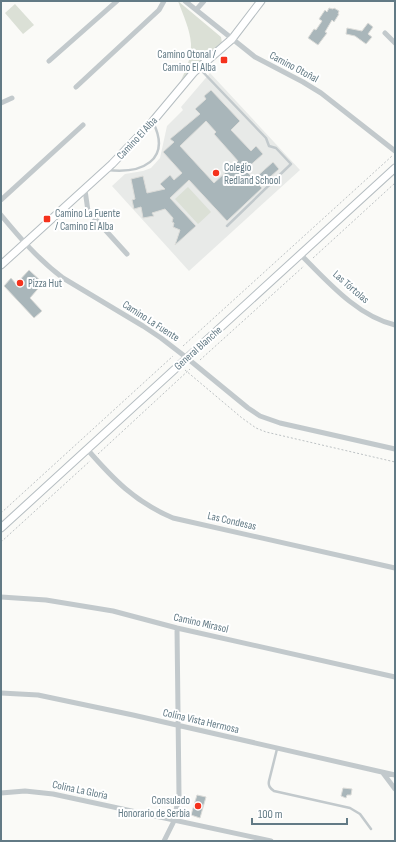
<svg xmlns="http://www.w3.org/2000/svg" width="396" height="842" font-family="'Sofia Sans Condensed',sans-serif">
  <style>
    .built { fill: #e8eae8 }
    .green { fill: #dbe0d6 }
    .building { fill: #a9b6ba; stroke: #dcdcd9; fill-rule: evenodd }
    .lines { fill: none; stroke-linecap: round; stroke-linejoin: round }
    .secondary-casing { stroke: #b5bdc1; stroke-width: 9 }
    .path { stroke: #bdc2c4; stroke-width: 1; stroke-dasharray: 2 2; stroke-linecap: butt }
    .lane { stroke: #c2c9cc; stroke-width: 2.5 }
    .street { stroke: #c2c9cc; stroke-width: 5 }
    .secondary { stroke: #fff; stroke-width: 7 }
    .poi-dot { fill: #f5321d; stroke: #fff; stroke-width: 1.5 }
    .labels { text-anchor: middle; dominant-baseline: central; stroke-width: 4; stroke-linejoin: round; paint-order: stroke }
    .poi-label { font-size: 11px; fill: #627a85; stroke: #fff; text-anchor: start }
    .street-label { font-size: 11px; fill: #627a85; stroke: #fff }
  </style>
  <rect width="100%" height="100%" fill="#fafaf7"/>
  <path class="built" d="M 210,73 L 300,170 L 189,271 L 112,186 L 125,174 L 143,171 L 151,168 L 160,158 L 167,126 L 183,110 L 181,107 Z"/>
  <path class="green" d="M 178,1 L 221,37 L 222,43 L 195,66 L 177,89 C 183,76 192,59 191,44 C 190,29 183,15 178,1 Z
    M 15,4 L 34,25 L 23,34 L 5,13 Z
    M 188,187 L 211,212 L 198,224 L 175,199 Z"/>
  <path class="building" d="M 329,8 L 333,9 L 334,8 L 339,11 L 338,14 L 339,14 L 334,22 L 332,20 L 325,32 L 327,33 L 318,45 L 308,38 L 314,29 L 316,30 L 322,21 L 319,19 L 325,10 L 327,12 Z
    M 368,23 L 373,27 L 368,34 L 372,37 L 366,44 L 355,36 L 346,34 L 347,28 L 362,31 Z
    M 211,90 L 240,121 L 231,130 L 251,151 L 256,146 L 263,154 L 245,170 L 254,179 L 273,162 L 279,169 L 260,186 L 262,188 L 227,221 L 189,180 L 170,198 L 196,226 L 175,245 L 180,230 L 173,227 L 174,223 L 172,222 L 173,218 L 165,209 L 152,213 L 154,216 L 143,218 L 141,207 L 134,209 L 132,200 L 135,199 L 131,179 L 143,176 L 147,193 L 165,189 L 160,184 L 170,175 L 174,180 L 182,173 L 163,152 L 174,142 L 170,139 L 200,114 L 195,109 L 206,99 L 204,96 ZM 206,121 L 216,132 L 214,134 L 238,161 L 214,183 L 180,146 Z
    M 29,270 L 43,283 L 30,298 L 42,311 L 34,318 L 4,286 L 11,278 L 16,284 Z
    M 343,788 L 352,789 L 351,795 L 347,795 L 346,798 L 341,796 Z
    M 197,795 L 206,797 L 200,818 L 191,815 Z"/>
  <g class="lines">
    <defs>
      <path id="secondary" d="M 1,265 L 112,164 L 153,121 L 194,72 L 232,39 L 261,1
        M 1,528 L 395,168"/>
    </defs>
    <use href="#secondary" class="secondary-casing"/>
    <path class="path" d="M 313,258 L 395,183
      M 183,346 L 392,156
      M 200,360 L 304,266
      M 185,370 L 242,418 L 256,428 L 266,432 L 395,462
      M 98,454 L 190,369
      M 1,513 L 173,356
      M 1,542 L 90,461"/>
    <path class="lane" d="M 200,69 L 266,138 L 269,146 L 276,148 L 291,164 L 227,226
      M 107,170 C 141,174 172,161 153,122
      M 277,749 L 269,781 C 268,786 270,788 274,791 L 350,808 L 360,814 L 371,829"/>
    <path class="street" d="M 185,1 L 255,57 L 303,82 L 321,93 L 395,151
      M 196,10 L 204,1
      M 385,33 L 395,43
      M 49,61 L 117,1
      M 76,87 L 159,10 L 164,1
      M 1,103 L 12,98
      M 85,190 L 88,211 L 127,254
      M 1,200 L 83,125
      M 1,215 C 20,238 39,260 63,278 L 143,326 L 161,338 L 187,358 L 248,408 L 260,416 L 280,423 L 395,449
      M 300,254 C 327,281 357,316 395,325
      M 87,449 C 113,479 135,502 173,518 L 395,568
      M 1,597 L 46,600 L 113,611 L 177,628 L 395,677
      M 1,693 L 38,695 L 133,715 L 395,775
      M 383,773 L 395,789
      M 1,793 L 25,791 L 53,794 L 271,841
      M 164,841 L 174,821 L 179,795 L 177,628"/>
    <use href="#secondary" class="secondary"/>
  </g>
  <g class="poi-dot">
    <rect x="220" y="56" width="8" height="8" rx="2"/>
    <circle cx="216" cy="173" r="4"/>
    <rect x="43" y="215" width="8" height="8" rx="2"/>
    <circle cx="20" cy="283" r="4"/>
    <circle cx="198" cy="806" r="4"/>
  </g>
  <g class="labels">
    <g class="poi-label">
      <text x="216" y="54" text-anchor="end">Camino Otonal /<tspan x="216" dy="13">Camino El Alba</tspan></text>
      <text x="224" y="167">Colegio<tspan x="224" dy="13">Redland School</tspan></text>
      <text x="55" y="213">Camino La Fuente<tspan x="55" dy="13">/ Camino El Alba</tspan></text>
      <text x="28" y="283">Pizza Hut</text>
      <text x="190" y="800" text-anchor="end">Consulado<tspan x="190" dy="13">Honorario de Serbia</tspan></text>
    </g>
    <g class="street-label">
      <text transform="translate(294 67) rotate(28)">Camino Otoñal</text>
      <text transform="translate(137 138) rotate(-47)">Camino El Alba</text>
      <text transform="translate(351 287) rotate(41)">Las Tórtolas</text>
      <text transform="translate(151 321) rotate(33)">Camino La Fuente</text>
      <text transform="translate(198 348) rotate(-42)">General Blanche</text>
      <text transform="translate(232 521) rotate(13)">Las Condesas</text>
      <text transform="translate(201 623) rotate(13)">Camino Mirasol</text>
      <text transform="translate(201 721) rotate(13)">Colina Vista Hermosa</text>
      <text transform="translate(80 790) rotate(12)">Colina La Gloria</text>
    </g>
  </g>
  <rect width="396" height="842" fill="none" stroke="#627a85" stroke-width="4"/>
  <path d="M252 818v6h95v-6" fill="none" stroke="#627a85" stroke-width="2"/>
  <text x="258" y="818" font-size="12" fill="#627a85" stroke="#ffffff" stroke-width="3" paint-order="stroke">100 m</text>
</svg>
